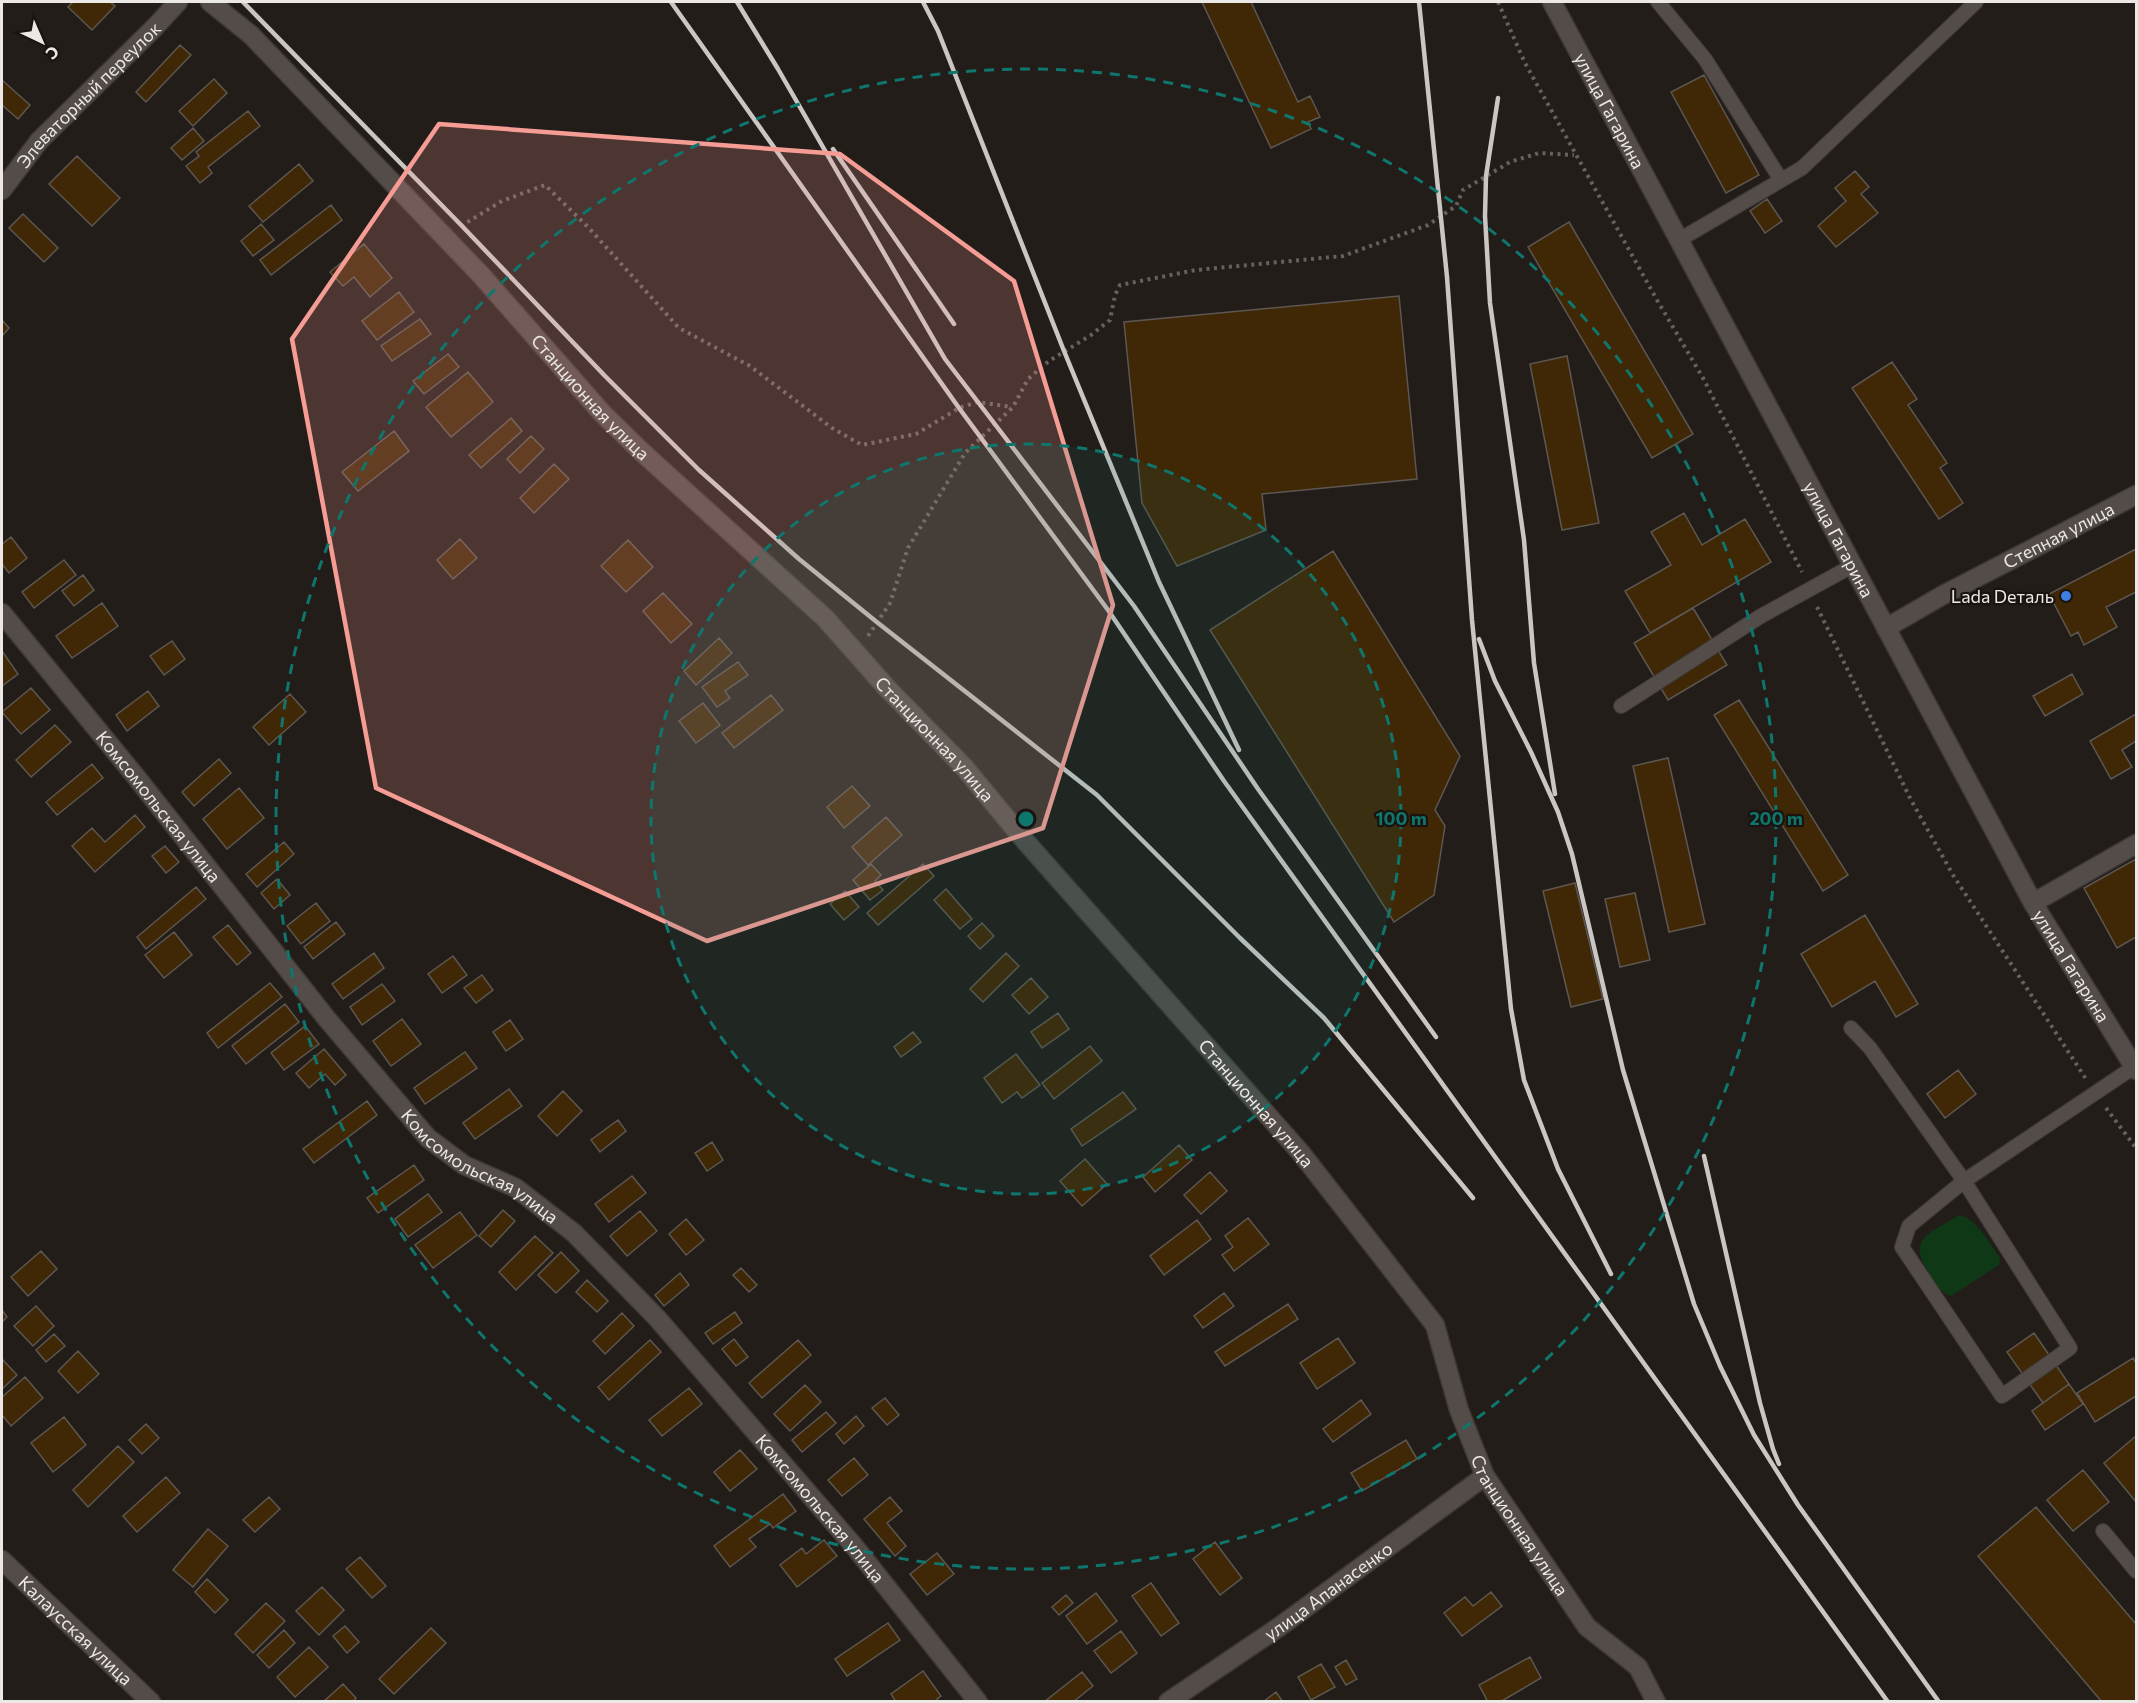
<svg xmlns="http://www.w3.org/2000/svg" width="2138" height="1703" font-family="Commissioner,sans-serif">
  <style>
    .green { fill: #0e3816 }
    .building { fill: #402705; stroke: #5c5751; stroke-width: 1.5 }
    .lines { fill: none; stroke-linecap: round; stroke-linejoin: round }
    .lane-casing { stroke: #3d3836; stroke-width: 16 }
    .street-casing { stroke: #3d3836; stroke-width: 21 }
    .secondary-casing { stroke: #3d3836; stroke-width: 21 }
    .path { stroke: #66615d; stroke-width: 4; stroke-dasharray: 3 4.5; stroke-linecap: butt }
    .lane { stroke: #534c48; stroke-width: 14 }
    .street { stroke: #534c48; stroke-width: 18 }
    .secondary { stroke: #534c48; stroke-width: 18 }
    .rail { stroke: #cac6c3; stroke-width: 4.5 }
    .marked { fill: #f59c95; fill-opacity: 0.2; stroke: #f59c95; stroke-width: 4.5; stroke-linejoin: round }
    .ring { fill: none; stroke: #0f766e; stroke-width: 3; stroke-dasharray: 10 8 }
    .shop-dot { fill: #3f7fe0; stroke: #191410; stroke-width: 2 }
    .labels { text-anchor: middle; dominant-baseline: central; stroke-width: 4.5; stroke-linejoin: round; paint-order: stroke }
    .street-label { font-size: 18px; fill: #ece8e5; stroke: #191410 }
    .poi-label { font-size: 18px; fill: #ece8e5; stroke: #191410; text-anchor: end }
    .centre { fill: #0f766e; stroke: #191410; stroke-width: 3 }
    .ring-label { font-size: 18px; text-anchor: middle; font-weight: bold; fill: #0f766e; stroke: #191410; stroke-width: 4.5; stroke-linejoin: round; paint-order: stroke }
  </style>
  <rect width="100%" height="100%" fill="#231d19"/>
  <path class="green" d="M 1959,1215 C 1977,1218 1989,1244 2000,1257 L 1999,1265 L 1951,1296 C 1940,1293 1936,1283 1929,1273 C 1905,1237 1932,1233 1959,1215 Z"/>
  <path class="building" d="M 73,2 L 110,2 L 115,6 L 92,30 L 68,7 Z
    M 1202,2 L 1251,2 L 1298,102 L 1310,96 L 1320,117 L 1308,122 L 1311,129 L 1271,148 Z
    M 180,45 L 191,55 L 146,102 L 136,92 Z
    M 1704,75 L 1759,175 L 1726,193 L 1671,92 Z
    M 214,79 L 227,93 L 193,126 L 179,111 Z
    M 2,80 L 30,105 L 18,119 L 2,105 Z
    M 248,111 L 260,126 L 208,167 L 212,173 L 200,183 L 186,166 L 199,156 L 196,152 Z
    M 193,128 L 204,141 L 182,160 L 171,148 Z
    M 77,156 L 120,198 L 92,226 L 49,184 Z
    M 299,164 L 313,181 L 263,222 L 249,206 Z
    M 1855,171 L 1869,187 L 1861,194 L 1878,213 L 1836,247 L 1818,226 L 1846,201 L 1835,188 Z
    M 1767,199 L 1782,221 L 1765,233 L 1750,211 Z
    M 331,205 L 342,220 L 271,275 L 260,260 Z
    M 23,214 L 58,248 L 44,262 L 9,228 Z
    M 1569,222 L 1693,434 L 1652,458 L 1528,247 Z
    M 261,224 L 274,240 L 253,256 L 241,241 Z
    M 364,244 L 392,278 L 370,297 L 354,277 L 343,286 L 330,272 Z
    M 399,292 L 414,312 L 377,340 L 362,321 Z
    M 1399,296 L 1417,479 L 1262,494 L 1266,530 L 1177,566 L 1142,503 L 1124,322 Z
    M 420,319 L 431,334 L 392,361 L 381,346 Z
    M 2,320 L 9,328 L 2,336 Z
    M 448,354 L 459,367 L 424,394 L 413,381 Z
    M 1567,356 L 1599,523 L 1562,530 L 1530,364 Z
    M 1892,362 L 1917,399 L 1908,405 L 1947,463 L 1940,468 L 1963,503 L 1939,519 L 1852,388 Z
    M 468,372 L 493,402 L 451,437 L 426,407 Z
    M 511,418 L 522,431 L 481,468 L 469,455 Z
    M 394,431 L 409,451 L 358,491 L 342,472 Z
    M 531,436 L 544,449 L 520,473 L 507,459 Z
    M 554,464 L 569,479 L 534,513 L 520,498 Z
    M 1684,513 L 1702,545 L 1745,519 L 1771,562 L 1650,633 L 1625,591 L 1671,565 L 1651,532 Z
    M 11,537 L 27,558 L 9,573 L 2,564 L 2,544 Z
    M 460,539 L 477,558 L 453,579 L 437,560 Z
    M 628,540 L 653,567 L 626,592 L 601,566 Z
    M 2136,549 L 2136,592 L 2106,607 L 2117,627 L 2084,645 L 2078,632 L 2071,636 L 2049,594 Z
    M 1333,551 L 1460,756 L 1435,810 L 1445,826 L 1434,895 L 1394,922 L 1210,630 Z
    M 64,560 L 76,575 L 34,608 L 22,592 Z
    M 83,575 L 94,590 L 74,606 L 62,591 Z
    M 663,593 L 692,624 L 671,643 L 643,611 Z
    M 102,603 L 118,626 L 72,658 L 56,636 Z
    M 1693,608 L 1727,665 L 1668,700 L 1634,643 Z
    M 719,638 L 732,653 L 696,685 L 684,671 Z
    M 172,641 L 185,659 L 164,675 L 150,656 Z
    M 2,651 L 18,674 L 2,686 Z
    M 738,662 L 748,675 L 725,691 L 730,698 L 717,707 L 702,687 Z
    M 2072,674 L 2083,694 L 2045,716 L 2033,696 Z
    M 31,688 L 50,710 L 21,734 L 2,712 Z
    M 148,691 L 159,706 L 127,731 L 116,715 Z
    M 290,694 L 306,712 L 269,745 L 253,727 Z
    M 771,695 L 783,710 L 734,748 L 722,733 Z
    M 1739,700 L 1848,875 L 1823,891 L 1714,715 Z
    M 703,703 L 720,725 L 696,743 L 679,721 Z
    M 2136,714 L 2136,741 L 2122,750 L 2132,767 L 2111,779 L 2090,741 Z
    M 55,725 L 71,742 L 31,777 L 16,760 Z
    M 1668,758 L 1705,924 L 1669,932 L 1633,766 Z
    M 219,759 L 231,773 L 194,806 L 182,792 Z
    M 92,764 L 103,778 L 57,815 L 46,802 Z
    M 852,786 L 870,806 L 844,828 L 827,807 Z
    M 239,788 L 264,818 L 227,849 L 203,819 Z
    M 135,815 L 145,827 L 95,872 L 72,846 L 92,828 L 105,842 Z
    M 886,817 L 902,835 L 868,865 L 852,847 Z
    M 284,842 L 294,854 L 257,887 L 246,874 Z
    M 165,846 L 179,862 L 166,873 L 152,856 Z
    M 2136,859 L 2136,937 L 2117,948 L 2084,888 Z
    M 871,864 L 881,875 L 875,881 L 883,890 L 870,900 L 853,880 Z
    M 923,864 L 934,876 L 878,925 L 867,913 Z
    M 277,879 L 290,895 L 274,909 L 261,893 Z
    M 1575,883 L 1603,999 L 1571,1007 L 1543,891 Z
    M 196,887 L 206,899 L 146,949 L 137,937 Z
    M 946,889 L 972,919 L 960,929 L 934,900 Z
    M 845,891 L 859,907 L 844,920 L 830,904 Z
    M 1635,893 L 1650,960 L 1620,967 L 1605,899 Z
    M 316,903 L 330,921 L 301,944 L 287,926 Z
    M 1865,915 L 1918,1004 L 1896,1017 L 1875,981 L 1832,1007 L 1801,954 Z
    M 336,922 L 345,934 L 313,959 L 304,947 Z
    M 982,923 L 994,936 L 980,949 L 968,936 Z
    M 228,925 L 251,953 L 237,965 L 213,937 Z
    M 174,932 L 192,955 L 164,978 L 145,955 Z
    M 374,953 L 384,968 L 343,999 L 332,984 Z
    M 1006,953 L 1019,966 L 983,1002 L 970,989 Z
    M 453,956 L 467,975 L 442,993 L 428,974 Z
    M 482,975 L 493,990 L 476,1003 L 464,988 Z
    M 1031,978 L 1048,997 L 1029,1014 L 1012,995 Z
    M 270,983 L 282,997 L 218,1048 L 207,1033 Z
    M 382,984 L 395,1001 L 362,1025 L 350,1007 Z
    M 285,1004 L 299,1022 L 246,1064 L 232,1046 Z
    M 1058,1013 L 1069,1029 L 1042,1048 L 1031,1032 Z
    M 402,1019 L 421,1044 L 391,1066 L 373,1041 Z
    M 510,1020 L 523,1039 L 506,1051 L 493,1032 Z
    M 305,1026 L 319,1044 L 284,1070 L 271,1053 Z
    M 913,1032 L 921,1042 L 901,1057 L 894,1047 Z
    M 1090,1046 L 1102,1061 L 1054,1099 L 1042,1083 Z
    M 324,1049 L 346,1075 L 335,1085 L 325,1074 L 309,1088 L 296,1073 Z
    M 465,1052 L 477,1068 L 425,1104 L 414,1088 Z
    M 1016,1054 L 1040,1085 L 1022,1098 L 1017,1092 L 1002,1103 L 984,1078 Z
    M 1958,1070 L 1976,1094 L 1945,1118 L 1927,1094 Z
    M 509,1089 L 522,1106 L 475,1139 L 463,1123 Z
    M 563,1091 L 582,1111 L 557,1136 L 538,1116 Z
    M 1123,1092 L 1136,1109 L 1082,1146 L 1071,1129 Z
    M 367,1101 L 377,1115 L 314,1163 L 303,1149 Z
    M 618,1120 L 626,1131 L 600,1152 L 591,1140 Z
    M 712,1142 L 723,1160 L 707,1171 L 695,1153 Z
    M 1179,1145 L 1192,1160 L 1155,1192 L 1143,1177 Z
    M 1085,1159 L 1107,1184 L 1082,1206 L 1060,1181 Z
    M 414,1165 L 424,1180 L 378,1213 L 367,1198 Z
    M 1210,1172 L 1227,1191 L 1201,1214 L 1184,1195 Z
    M 632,1176 L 646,1193 L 609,1222 L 595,1204 Z
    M 428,1194 L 442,1212 L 408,1237 L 395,1219 Z
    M 503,1210 L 515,1221 L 491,1247 L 479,1236 Z
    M 640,1211 L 657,1231 L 627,1256 L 610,1236 Z
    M 460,1212 L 477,1235 L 433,1268 L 415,1245 Z
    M 1248,1218 L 1269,1244 L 1234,1271 L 1222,1255 L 1233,1247 L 1225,1236 Z
    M 686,1219 L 704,1240 L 686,1255 L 669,1234 Z
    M 1197,1220 L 1211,1239 L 1164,1275 L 1150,1256 Z
    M 535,1236 L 553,1253 L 516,1290 L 499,1272 Z
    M 41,1251 L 57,1269 L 28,1296 L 11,1277 Z
    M 561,1252 L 579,1271 L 556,1293 L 538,1275 Z
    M 741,1268 L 757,1285 L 749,1292 L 733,1275 Z
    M 680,1273 L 689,1285 L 664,1306 L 655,1295 Z
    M 587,1280 L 608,1301 L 597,1312 L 576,1292 Z
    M 1224,1293 L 1234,1306 L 1203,1328 L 1194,1316 Z
    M 1288,1304 L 1298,1319 L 1225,1366 L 1215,1352 Z
    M 36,1306 L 54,1326 L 33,1346 L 14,1326 Z
    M 2,1310 L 7,1317 L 2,1322 Z
    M 735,1312 L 742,1323 L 713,1344 L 705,1333 Z
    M 622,1313 L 634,1326 L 605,1354 L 593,1341 Z
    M 2034,1333 L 2069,1384 L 2043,1403 L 2007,1352 Z
    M 54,1334 L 65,1346 L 46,1362 L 36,1350 Z
    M 1338,1338 L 1355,1363 L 1317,1389 L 1300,1363 Z
    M 734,1339 L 748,1357 L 736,1366 L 722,1349 Z
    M 650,1340 L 661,1352 L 609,1400 L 598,1387 Z
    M 798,1340 L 811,1355 L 762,1398 L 749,1383 Z
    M 78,1351 L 99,1374 L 78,1393 L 58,1371 Z
    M 2133,1358 L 2136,1363 L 2136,1396 L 2095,1422 L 2077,1393 Z
    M 2,1359 L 17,1375 L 2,1389 Z
    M 25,1377 L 43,1398 L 11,1426 L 2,1415 L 2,1397 Z
    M 2069,1384 L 2083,1404 L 2045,1430 L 2032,1411 Z
    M 805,1385 L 821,1402 L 790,1431 L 774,1414 Z
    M 689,1388 L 702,1404 L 662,1436 L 649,1420 Z
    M 885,1398 L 899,1415 L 887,1425 L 872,1408 Z
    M 1361,1400 L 1371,1414 L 1333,1442 L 1323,1429 Z
    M 826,1412 L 836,1423 L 802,1452 L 792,1440 Z
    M 856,1416 L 864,1426 L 844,1444 L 836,1434 Z
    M 64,1417 L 86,1445 L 53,1472 L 31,1443 Z
    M 146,1424 L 159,1438 L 142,1454 L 129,1440 Z
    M 2136,1436 L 2136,1502 L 2104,1463 Z
    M 1406,1440 L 1417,1459 L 1362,1491 L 1351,1473 Z
    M 118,1446 L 134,1462 L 88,1507 L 73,1490 Z
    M 740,1450 L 757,1469 L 730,1491 L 714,1472 Z
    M 854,1458 L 868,1475 L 842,1496 L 828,1480 Z
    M 2083,1470 L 2109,1502 L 2073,1531 L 2047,1500 Z
    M 166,1477 L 180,1493 L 137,1532 L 123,1516 Z
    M 783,1494 L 796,1511 L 773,1528 L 770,1524 L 749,1539 L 756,1547 L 730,1567 L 714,1546 Z
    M 269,1497 L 280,1509 L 255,1532 L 243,1520 Z
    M 890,1497 L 902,1511 L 887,1523 L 906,1546 L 895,1556 L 864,1519 Z
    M 2036,1507 L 2136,1624 L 2136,1702 L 2102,1702 L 1978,1556 Z
    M 208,1529 L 228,1546 L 193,1587 L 173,1570 Z
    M 824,1540 L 837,1556 L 797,1587 L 780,1565 L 802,1548 L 806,1554 Z
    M 1215,1542 L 1242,1578 L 1220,1595 L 1193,1559 Z
    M 937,1553 L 954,1574 L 927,1595 L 910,1574 Z
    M 360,1557 L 386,1586 L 372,1598 L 346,1569 Z
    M 207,1579 L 228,1600 L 215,1613 L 195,1592 Z
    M 1151,1583 L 1179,1623 L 1161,1636 L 1132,1596 Z
    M 322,1587 L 344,1610 L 319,1635 L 296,1611 Z
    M 1491,1592 L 1502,1606 L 1462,1636 L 1444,1613 L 1465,1597 L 1473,1606 Z
    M 1096,1593 L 1117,1621 L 1087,1644 L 1066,1616 Z
    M 1066,1595 L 1073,1603 L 1059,1615 L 1052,1607 Z
    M 266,1603 L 285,1621 L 253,1653 L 235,1634 Z
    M 888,1623 L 900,1640 L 847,1676 L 835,1659 Z
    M 345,1626 L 359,1642 L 347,1653 L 333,1636 Z
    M 431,1628 L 446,1643 L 394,1694 L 379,1679 Z
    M 284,1630 L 295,1643 L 269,1668 L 257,1655 Z
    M 1121,1631 L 1137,1653 L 1111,1673 L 1094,1651 Z
    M 309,1647 L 328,1667 L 295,1697 L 277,1677 Z
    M 1530,1657 L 1541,1678 L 1500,1702 L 1488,1702 L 1479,1685 Z
    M 1346,1660 L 1357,1679 L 1346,1685 L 1335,1667 Z
    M 1321,1664 L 1335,1687 L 1311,1700 L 1298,1677 Z
    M 923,1671 L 941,1696 L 937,1699 L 939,1702 L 896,1702 L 891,1694 Z
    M 1082,1672 L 1093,1686 L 1073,1702 L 1044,1702 Z
    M 343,1684 L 356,1698 L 353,1702 L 323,1702 Z
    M 1276,1692 L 1283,1702 L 1263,1702 Z"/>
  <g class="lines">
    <defs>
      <path id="lane" d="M 1658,2 L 1705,59 L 1781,180
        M 1679,240 L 1802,168 L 1976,2
        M 1621,706 L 1761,616 L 1852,566
        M 1851,1028 L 1870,1048 L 1964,1181 L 2070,1348 L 2002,1396 L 1902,1247 L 1909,1226 L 1964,1181 L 2134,1067
        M 2103,1531 L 2136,1571"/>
      <g id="street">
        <path id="s1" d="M 210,2 L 251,35 L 481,275 L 603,414 L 642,452 L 825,618 L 887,688 L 964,767 L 1026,842 L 1301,1153 L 1435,1325 L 1459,1410 L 1485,1476 L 1587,1627 L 1638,1667 L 1656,1702"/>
        <path id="s2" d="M 2,190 L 39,141 L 155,27 L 178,2"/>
        <path id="s3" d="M 2,613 L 137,778 L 327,1019 L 428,1138 L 464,1165 L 516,1188 L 574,1233 L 657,1318 L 854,1546 L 978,1702"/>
        <path d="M 2033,903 L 2136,844"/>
        <path id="s4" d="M 1168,1702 L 1279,1627 L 1485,1476"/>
      </g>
      <g id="secondary">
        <path id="s5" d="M 1552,2 L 2033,903 L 2136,1070"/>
        <path id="s6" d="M 1886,628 L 1943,595 L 2136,495"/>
        <path id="s7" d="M 2,1560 L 151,1702"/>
      </g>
    </defs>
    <use href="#lane" class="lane-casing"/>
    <use href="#street" class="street-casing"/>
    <use href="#secondary" class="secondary-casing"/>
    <path class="path" d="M 1498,2 L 1525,63 L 1657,300 L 1703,378 L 1802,572
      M 461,226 L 502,201 L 545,185 L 588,227 L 679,328 L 750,366 L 832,428 L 862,445 L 916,434 L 959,408 L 977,402 L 1012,407
      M 1817,607 L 1911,800 L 1953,875 L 2086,1079
      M 868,636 L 890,603 L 908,548 L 965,453 L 1013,407 L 1028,379 L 1049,361 L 1091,335 L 1110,320 L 1115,295 L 1120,285 L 1196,270 L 1343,256 L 1428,225 L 1456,206 L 1463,190 L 1510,162 L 1539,153 L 1574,155
      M 2106,1108 L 2136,1148"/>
    <use href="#lane" class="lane"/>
    <use href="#street" class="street"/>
    <use href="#secondary" class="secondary"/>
    <path class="rail" d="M 243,2 L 462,226 L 605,376 L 699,470 L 799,559 L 878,623 L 1097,795 L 1240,938 L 1324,1018 L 1473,1198
      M 671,2 L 959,408 L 1108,610 L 1224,781 L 1888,1702
      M 737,2 L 778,69 L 945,359 L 1134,606 L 1258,789 L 1436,1037
      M 923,2 L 938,31 L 1064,351 L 1159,582 L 1239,750
      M 1419,2 L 1447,277 L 1472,620 L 1511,1009 L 1524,1080 L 1558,1169 L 1611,1274
      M 1498,98 L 1486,176 L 1485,216 L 1490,303 L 1524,540 L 1534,663 L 1555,794
      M 833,149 L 954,324
      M 1479,639 L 1495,681 L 1531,752 L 1558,812 L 1572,854 L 1623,1070 L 1694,1304 L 1720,1366 L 1754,1435 L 1798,1505 L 1939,1702
      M 1704,1156 L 1760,1403 L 1773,1449 L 1779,1464"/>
  </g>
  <path class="marked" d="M 439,124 L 840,154 L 1014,281 L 1113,605 L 1043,828 L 707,941 L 376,788 L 292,339 Z"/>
  <circle cx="1026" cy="819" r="375" fill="#0f766e" fill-opacity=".12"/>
  <g class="ring">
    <circle cx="1026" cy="819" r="375"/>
    <circle cx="1026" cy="819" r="750"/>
  </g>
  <circle class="shop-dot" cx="2066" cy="596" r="6"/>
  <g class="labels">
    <g class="street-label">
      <text stroke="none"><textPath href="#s2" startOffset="129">Элеваторный переулок</textPath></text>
      <text stroke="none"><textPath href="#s5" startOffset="123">улица Гагарина</textPath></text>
      <text stroke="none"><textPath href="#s1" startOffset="549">Станционная улица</textPath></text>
      <text stroke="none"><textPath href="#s6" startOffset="196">Степная улица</textPath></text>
      <text stroke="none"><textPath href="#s5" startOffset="609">улица Гагарина</textPath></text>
      <text stroke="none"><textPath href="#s1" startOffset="1035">Станционная улица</textPath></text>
      <text stroke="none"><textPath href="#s3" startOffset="249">Комсомольская улица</textPath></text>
      <text stroke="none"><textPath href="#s5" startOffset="1095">улица Гагарина</textPath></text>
      <text stroke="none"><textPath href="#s1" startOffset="1521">Станционная улица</textPath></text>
      <text stroke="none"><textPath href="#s3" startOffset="735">Комсомольская улица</textPath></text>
      <text stroke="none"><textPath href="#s3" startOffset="1221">Комсомольская улица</textPath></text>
      <text stroke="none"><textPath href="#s1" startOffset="2025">Станционная улица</textPath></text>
      <text stroke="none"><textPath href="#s4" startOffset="195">улица Апанасенко</textPath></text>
      <text stroke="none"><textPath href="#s7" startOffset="102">Калаусская улица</textPath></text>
    </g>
    <g class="poi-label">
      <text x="2054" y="596">Lada Dеталь</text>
    </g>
  </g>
  <circle cx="1026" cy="819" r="9" class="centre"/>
  <g class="ring-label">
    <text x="1401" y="825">100 m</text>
    <text x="1776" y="825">200 m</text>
  </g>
  <rect width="2138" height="1703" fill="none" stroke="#ece8e5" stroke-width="6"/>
  <g transform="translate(42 42) rotate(136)" stroke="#191410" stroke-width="4.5" paint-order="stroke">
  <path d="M0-4.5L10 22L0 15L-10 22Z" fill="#ece8e5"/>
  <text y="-9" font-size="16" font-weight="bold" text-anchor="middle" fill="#ece8e5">С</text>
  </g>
</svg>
